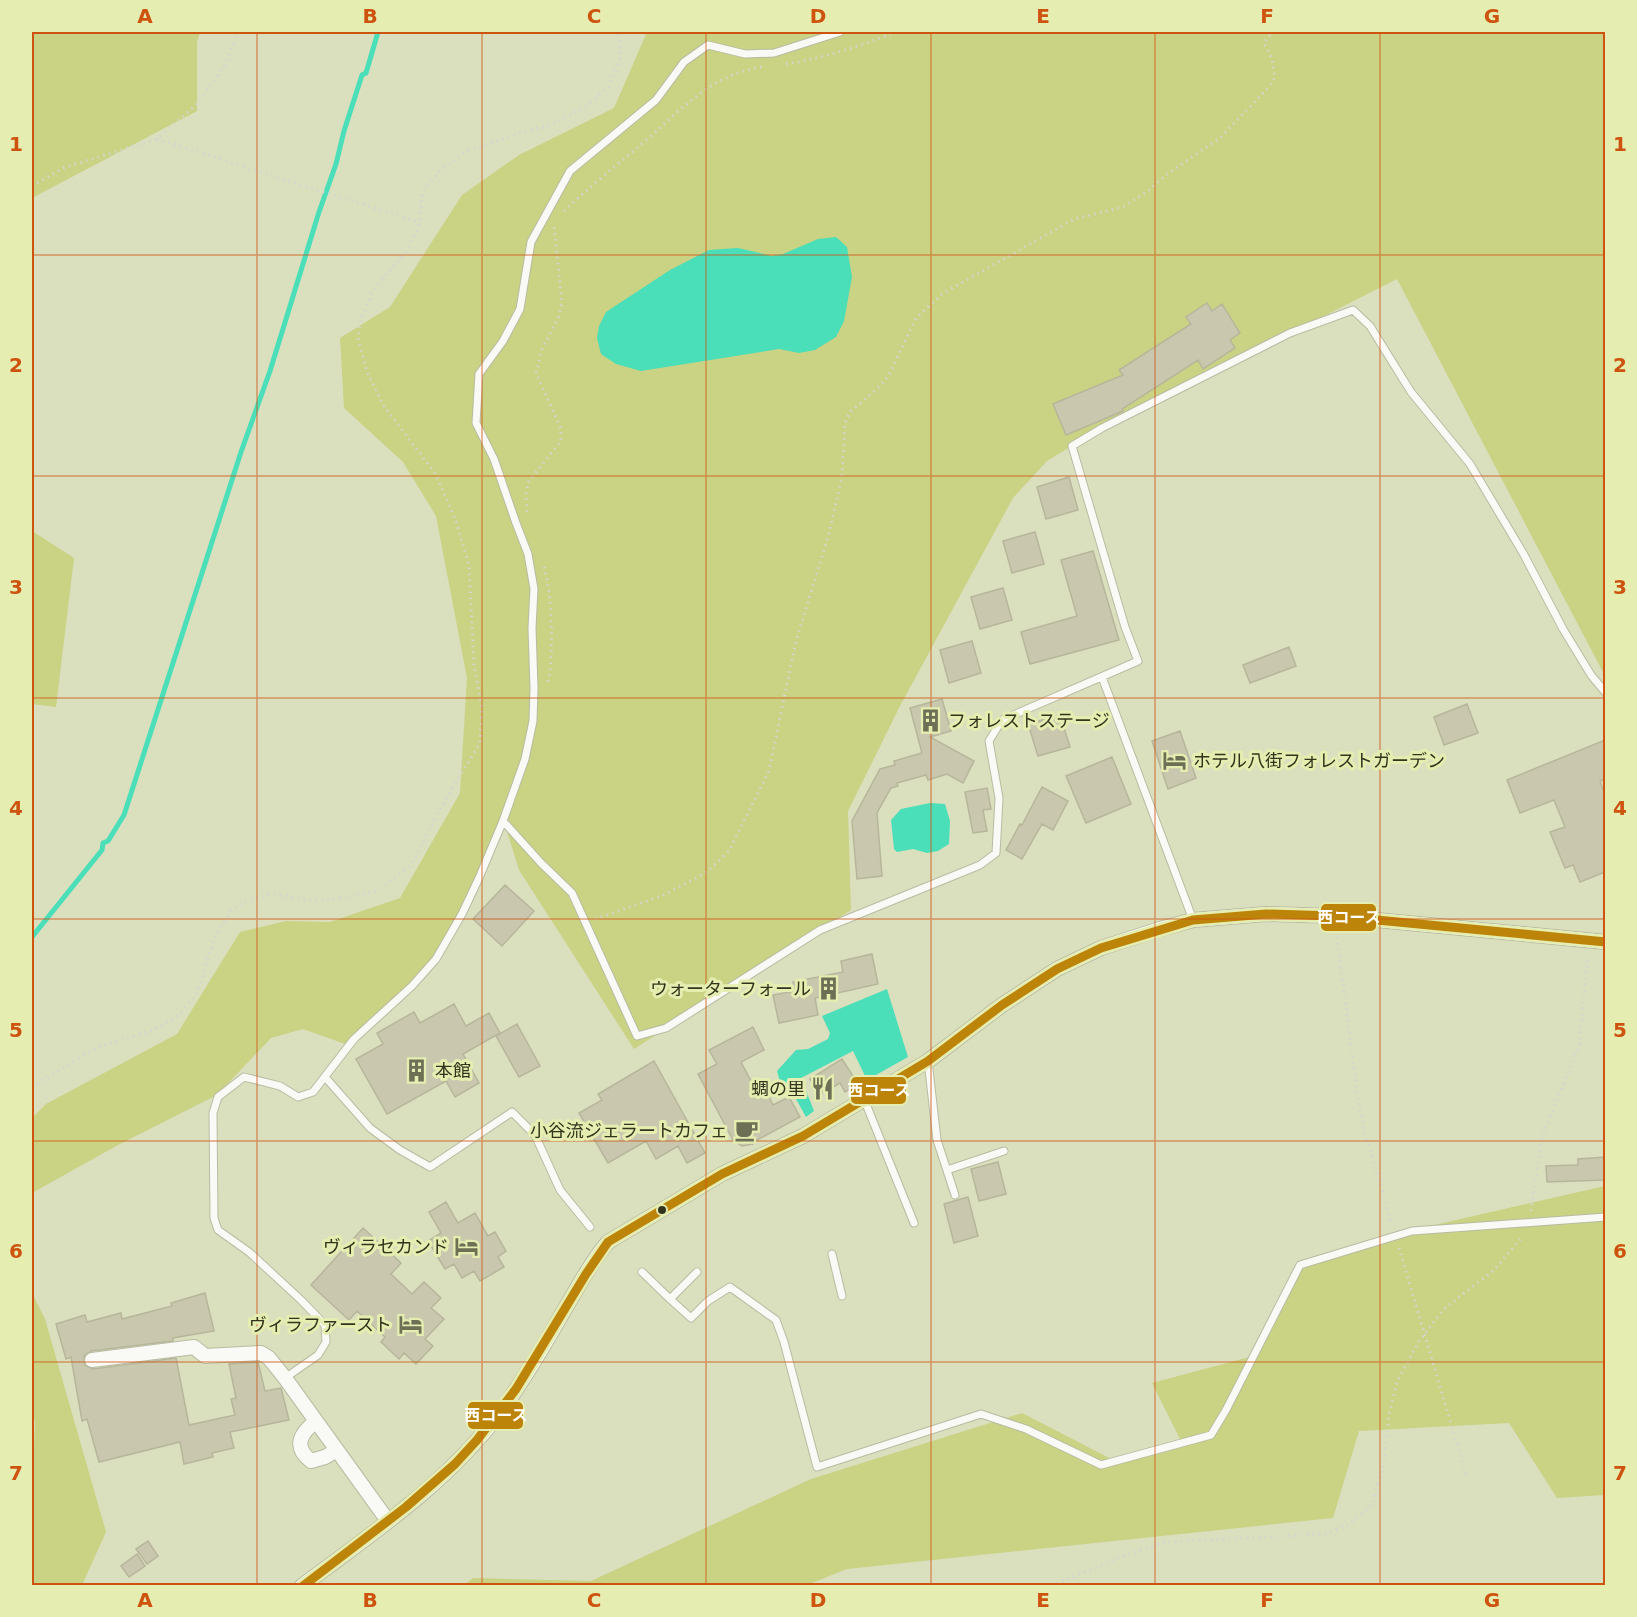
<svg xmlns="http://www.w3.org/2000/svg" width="1637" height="1617" font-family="'DejaVu Sans','Noto Sans JP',sans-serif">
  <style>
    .green { fill: #cad283 }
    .water { fill: #4adeb9 }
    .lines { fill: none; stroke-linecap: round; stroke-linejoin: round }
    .stream { stroke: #4adeb9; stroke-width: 5 }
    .building { fill: #c9c8ae; stroke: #b7b69b; stroke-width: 1.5 }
    .service-casing { stroke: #b8bca2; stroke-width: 9 }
    .minor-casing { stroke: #b8bca2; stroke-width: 16 }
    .path { stroke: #d5d6cc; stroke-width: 3; stroke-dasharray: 1.5 4.5; stroke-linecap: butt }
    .service { stroke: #f9faf5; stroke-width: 7 }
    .minor { stroke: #f9faf5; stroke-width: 14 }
    .bus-1-casing { stroke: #e5edb0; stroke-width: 14 }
    .bus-1 { stroke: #bc8408; stroke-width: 9 }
    .grid { fill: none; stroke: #cd530e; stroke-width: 1.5; stroke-opacity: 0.55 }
    .bus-dot { fill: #32341c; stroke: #e5edb0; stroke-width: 2 }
    .labels { text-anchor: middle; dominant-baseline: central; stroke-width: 6; stroke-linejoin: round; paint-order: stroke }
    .poi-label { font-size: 18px; fill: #32341c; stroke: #e5edb0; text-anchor: end }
    .line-badge { stroke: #e5edb0; stroke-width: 2 }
    .badge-label { font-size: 16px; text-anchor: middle; font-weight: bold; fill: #fff }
    .neatline { fill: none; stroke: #cd530e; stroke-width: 2 }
    .grid-label { font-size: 20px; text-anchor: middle; font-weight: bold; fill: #cd530e }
  </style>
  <rect width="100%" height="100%" fill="#dadfbe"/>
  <path class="green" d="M 32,32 L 200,32 L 197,42 L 197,111 L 32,198 Z
    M 647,32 L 1605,32 L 1605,676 L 1397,279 L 1096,431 L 1047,461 L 1013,498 L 900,706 L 848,811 L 851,910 L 634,1049 L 519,870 L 504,822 L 470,900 L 429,970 L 348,1045 L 303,1029 L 271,1038 L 217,1095 L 118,1145 L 32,1193 L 32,1118 L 46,1104 L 177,1034 L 240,932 L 286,921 L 330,922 L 400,898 L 460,793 L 467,678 L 436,516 L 403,462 L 344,408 L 340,338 L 390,307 L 462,195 L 519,155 L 614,108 Z
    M 32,531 L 74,558 L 56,707 L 32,704 Z
    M 1605,1186 L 1605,1495 L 1557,1498 L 1509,1423 L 1359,1431 L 1333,1518 L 847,1569 L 807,1585 L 463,1586 L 473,1578 L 591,1581 L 811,1479 L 1022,1413 L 1117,1462 L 1181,1441 L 1152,1383 L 1253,1356 L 1300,1265 L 1373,1239 Z
    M 32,1293 L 45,1319 L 106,1532 L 82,1585 L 32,1585 L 32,1496 L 35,1422 L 32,1411 Z"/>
  <path class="water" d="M 836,237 L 847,247 L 852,277 L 844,321 L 836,337 L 815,350 L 799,353 L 779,349 L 641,371 L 616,364 L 601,354 L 597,338 L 599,326 L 606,312 L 670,270 L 709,250 L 738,248 L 772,256 L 783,254 L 818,239 Z
    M 930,803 L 945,804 L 950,821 L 949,844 L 938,851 L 927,853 L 913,849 L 897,852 L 894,849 L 891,820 L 901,809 Z
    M 887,989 L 908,1057 L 867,1080 L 853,1051 L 801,1078 L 814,1111 L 806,1117 L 790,1088 L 780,1082 L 777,1071 L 796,1050 L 808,1049 L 828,1039 L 830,1033 L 822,1016 Z"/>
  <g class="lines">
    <path class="stream" d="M 32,937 L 102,850 L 103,843 L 108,841 L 124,815 L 241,452 L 270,371 L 319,212 L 336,164 L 344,131 L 362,75 L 366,73 L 378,32"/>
  </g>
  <path class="building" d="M 1207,303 L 1212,311 L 1222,304 L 1240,333 L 1230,340 L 1235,348 L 1203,369 L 1198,360 L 1122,409 L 1123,411 L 1066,435 L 1053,404 L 1123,375 L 1119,370 L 1191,324 L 1186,317 Z
    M 1069,477 L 1078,510 L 1046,519 L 1037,487 Z
    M 1035,532 L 1044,564 L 1012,573 L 1003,541 Z
    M 1093,551 L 1119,640 L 1030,664 L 1021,632 L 1077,616 L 1061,560 Z
    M 1003,588 L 1012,620 L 980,629 L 971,597 Z
    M 972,641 L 981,673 L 949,683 L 940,650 Z
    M 1289,647 L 1296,666 L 1250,683 L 1243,665 Z
    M 942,699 L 951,731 L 930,737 L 974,761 L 963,783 L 947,774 L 928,780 L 926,775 L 897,783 L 898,786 L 891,788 L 877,813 L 882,876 L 857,879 L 852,821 L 880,769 L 895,765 L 894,761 L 922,753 L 910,708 Z
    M 1467,704 L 1478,733 L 1444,745 L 1434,717 Z
    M 1060,715 L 1070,747 L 1038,756 L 1028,724 Z
    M 1180,731 L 1196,778 L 1168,789 L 1152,741 Z
    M 1605,740 L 1605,779 L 1600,781 L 1605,795 L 1605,872 L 1580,882 L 1573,865 L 1565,868 L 1550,832 L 1565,827 L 1554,800 L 1520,813 L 1507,780 Z
    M 1112,757 L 1131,804 L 1086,823 L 1066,776 Z
    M 1042,787 L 1068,801 L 1053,830 L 1042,824 L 1022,859 L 1006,850 L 1020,824 L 1022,825 Z
    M 987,788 L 991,809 L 983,810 L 987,831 L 973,833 L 965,792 Z
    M 505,885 L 534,911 L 502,946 L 473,919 Z
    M 872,954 L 878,984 L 815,998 L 818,1015 L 779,1023 L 773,995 L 795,991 L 793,982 L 843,972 L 841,961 Z
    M 454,1004 L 466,1026 L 489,1013 L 500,1033 L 463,1054 L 479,1083 L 455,1097 L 446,1081 L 387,1114 L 356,1059 L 383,1044 L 377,1033 L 414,1012 L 420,1023 Z
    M 517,1024 L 540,1066 L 519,1077 L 496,1036 Z
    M 753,1027 L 764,1050 L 741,1062 L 759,1096 L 767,1092 L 773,1105 L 789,1097 L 800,1117 L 757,1140 L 753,1144 L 742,1146 L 733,1140 L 698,1074 L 717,1064 L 709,1050 Z
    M 842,1059 L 858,1084 L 845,1092 L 840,1083 L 819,1095 L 810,1079 Z
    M 654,1061 L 705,1153 L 687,1163 L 678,1146 L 656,1159 L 646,1141 L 608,1163 L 579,1113 L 602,1100 L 598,1094 Z
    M 1605,1157 L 1605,1180 L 1547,1182 L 1546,1166 L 1578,1165 L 1578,1159 Z
    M 998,1162 L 1006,1194 L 979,1201 L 971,1169 Z
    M 968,1197 L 978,1236 L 954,1243 L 944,1204 Z
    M 446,1202 L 458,1223 L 475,1213 L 488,1236 L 495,1232 L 506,1251 L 498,1257 L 504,1267 L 480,1281 L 474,1271 L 462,1278 L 454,1264 L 445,1269 L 428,1241 L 441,1233 L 429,1212 Z
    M 363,1228 L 401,1263 L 391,1274 L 412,1294 L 424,1282 L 441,1298 L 431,1308 L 444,1319 L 425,1339 L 433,1346 L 416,1364 L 404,1353 L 399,1359 L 381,1342 L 385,1337 L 357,1311 L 349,1320 L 311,1285 Z
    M 205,1293 L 214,1331 L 173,1338 L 173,1341 L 91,1351 L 84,1356 L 85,1365 L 93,1369 L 176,1358 L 189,1425 L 235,1415 L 231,1399 L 236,1398 L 229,1364 L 258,1362 L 265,1391 L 281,1388 L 289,1420 L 230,1432 L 234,1448 L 212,1453 L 213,1457 L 184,1464 L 180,1442 L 99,1462 L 87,1419 L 82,1421 L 71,1357 L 66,1359 L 56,1324 L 85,1315 L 87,1322 L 121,1313 L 122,1319 L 172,1306 L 171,1303 Z
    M 148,1541 L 158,1556 L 147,1564 L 136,1549 Z
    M 137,1554 L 145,1566 L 129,1577 L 121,1566 Z"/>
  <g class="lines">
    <defs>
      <path id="service" d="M 1102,677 L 1193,920
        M 503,821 L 541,863 L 572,893 L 637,1036 L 666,1028 L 820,930 L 980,865 L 996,853 L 999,798 L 989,741 L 1002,720 L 1138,661 L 1125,627 L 1072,446 L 1102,428 L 1290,333 L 1353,310 L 1370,326 L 1411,392 L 1470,464 L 1523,553 L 1563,629 L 1591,675 L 1606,693
        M 928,1061 L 937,1140 L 955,1195
        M 325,1077 L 370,1128 L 400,1150 L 430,1167 L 512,1112 L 535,1135 L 560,1190 L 590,1227
        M 864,1099 L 914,1223
        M 947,1170 L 1004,1151
        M 832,1254 L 842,1296
        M 642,1272 L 670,1299 L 697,1272
        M 670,1299 L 691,1318 L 708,1301 L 730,1287 L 776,1320 L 784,1342 L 817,1467 L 981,1414 L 1026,1429 L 1101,1465 L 1211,1435 L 1226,1410 L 1300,1265 L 1412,1231 L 1606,1217
        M 285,1378 L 318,1355 L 326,1342 L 325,1325 L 301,1300 L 249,1252 L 218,1230 L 214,1218 L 213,1113 L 218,1097 L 244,1077 L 280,1086 L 298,1097 L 313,1092 L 354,1039 L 412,986 L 436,959 L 462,914 L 479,878 L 503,821 L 525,759 L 533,721 L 534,688 L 532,628 L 534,589 L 528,554 L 516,523 L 494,459 L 476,423 L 479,374 L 503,341 L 520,309 L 531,242 L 570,171 L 656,100 L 684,62 L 708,45 L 745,54 L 774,53 L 840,32"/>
      <path id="minor" d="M 92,1360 L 194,1347 L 205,1356 L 261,1353 L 269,1358 L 285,1378 L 388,1521
        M 316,1421 C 301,1433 292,1446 311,1461 L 325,1457 L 337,1450
        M 302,1586 C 371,1534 445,1485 498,1415 C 523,1382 545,1344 566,1307 C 579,1285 591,1262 608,1242 L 722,1174 L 803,1136 L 928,1061 L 1002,1005 L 1057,969 L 1101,948 L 1160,929 L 1193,920 L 1266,914 L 1335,916 L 1606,942"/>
    </defs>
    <use href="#service" class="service-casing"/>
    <use href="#minor" class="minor-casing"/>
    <path class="path" d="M 786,64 C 825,58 860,46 896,32
      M 157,139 L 418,222
      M 32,186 L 63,168 L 157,139 L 197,104 L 225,65 L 237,32
      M 564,211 C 589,187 617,165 644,142 C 682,110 709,75 762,67
      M 527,512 L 526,493 L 529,481 L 561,441 L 561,429 L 536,373 L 542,349 L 559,316 L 562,303 L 554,226
      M 544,567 C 552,592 554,656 548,682
      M 32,592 L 32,601
      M 595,919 L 664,895 L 707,872 L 729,851 L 769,771 L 796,641 L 828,537 L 842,477 L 845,423 L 850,412 L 877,389 L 889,375 L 916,318 L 942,294 L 1074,219 L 1123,207 L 1148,191 L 1166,175 L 1221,137 L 1268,88 L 1275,77 L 1272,59 L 1264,43 L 1272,32
      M 1336,931 L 1358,1099 L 1364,1129 L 1392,1224
      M 32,1087 L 98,1047 L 154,1030 L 179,1015 L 196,995 L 215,936 L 233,908 L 251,899 L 273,894 L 315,901 L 348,897 L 378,890 L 410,866 L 441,807 L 480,743 L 482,708 L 474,664 L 469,565 L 456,521 L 435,473 L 383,405 L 367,372 L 358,338 L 361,319 L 373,290 L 405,253 L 414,237 L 418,229 L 423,191 L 440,171 L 463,153 L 509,136 L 551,125 L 587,106 L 609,86 L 621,56 L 618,32
      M 1531,1211 L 1542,1137 L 1579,1046 L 1588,956
      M 1399,1248 L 1466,1474
      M 1051,1586 L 1118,1558 L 1165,1542 L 1326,1534 L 1349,1524 L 1373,1504 L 1384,1462 L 1389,1415 L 1397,1382 L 1419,1341 L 1444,1309 L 1494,1270 L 1523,1236"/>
    <use href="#service" class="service"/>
    <use href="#minor" class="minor"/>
    <defs>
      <path id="bus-1" d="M 303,1586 L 406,1507 L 455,1464 L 477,1440 L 516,1389 L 586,1274 L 608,1242 L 722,1174 L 803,1136 L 928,1061 L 1002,1005 L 1057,969 L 1101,948 L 1193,920 L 1266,914 L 1335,916 L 1606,942"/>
    </defs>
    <use href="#bus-1" class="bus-1-casing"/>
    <use href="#bus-1" class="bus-1"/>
  </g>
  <path class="grid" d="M 257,32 L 257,1586M 482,32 L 482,1586M 706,32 L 706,1586M 931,32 L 931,1586M 1155,32 L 1155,1586M 1380,32 L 1380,1586M 32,255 L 1606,255M 32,476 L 1606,476M 32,698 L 1606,698M 32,919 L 1606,919M 32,1141 L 1606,1141M 32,1362 L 1606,1362"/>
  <defs>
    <symbol id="building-bare" viewBox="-9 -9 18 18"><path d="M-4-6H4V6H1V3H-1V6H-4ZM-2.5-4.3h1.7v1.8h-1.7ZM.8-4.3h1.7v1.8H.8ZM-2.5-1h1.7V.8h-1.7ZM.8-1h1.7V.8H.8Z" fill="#6d7055" stroke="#e5edb0" stroke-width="2.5" paint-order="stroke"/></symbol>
    <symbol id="hotel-bare" viewBox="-9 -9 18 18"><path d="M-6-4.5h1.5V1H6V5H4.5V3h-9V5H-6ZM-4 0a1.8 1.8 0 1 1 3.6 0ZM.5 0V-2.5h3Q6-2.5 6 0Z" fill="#6d7055" stroke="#e5edb0" stroke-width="2.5" paint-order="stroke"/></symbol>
    <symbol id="restaurant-bare" viewBox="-9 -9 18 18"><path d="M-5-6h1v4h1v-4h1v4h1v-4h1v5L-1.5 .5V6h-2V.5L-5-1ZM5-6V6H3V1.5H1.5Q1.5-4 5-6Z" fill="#6d7055" stroke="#e5edb0" stroke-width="2.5" paint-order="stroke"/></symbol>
    <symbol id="cafe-bare" viewBox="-9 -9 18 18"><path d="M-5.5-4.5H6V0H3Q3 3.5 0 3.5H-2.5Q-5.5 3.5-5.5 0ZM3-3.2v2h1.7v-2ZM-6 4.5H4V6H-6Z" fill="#6d7055" stroke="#e5edb0" stroke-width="2.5" paint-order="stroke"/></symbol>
  </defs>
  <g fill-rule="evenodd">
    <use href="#building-bare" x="914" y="704" width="33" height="33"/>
    <use href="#hotel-bare" x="1158" y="744" width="33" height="33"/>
    <use href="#building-bare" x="812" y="972" width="33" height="33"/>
    <use href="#building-bare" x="400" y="1054" width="33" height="33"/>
    <use href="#restaurant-bare" x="806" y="1072" width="33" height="33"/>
    <use href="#cafe-bare" x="730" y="1114" width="33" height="33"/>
    <use href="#hotel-bare" x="450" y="1230" width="33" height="33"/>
    <use href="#hotel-bare" x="394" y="1308" width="33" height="33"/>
  </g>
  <circle class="bus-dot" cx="662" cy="1210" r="5"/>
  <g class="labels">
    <g class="poi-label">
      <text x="948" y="720" text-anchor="start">フォレストステージ</text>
      <text x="1193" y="760" text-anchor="start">ホテル八街フォレストガーデン</text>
      <text x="811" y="988">ウォーターフォール</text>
      <text x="435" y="1070" text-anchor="start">本館</text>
      <text x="805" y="1088">蜩の里</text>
      <text x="728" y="1130">小谷流ジェラートカフェ</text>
      <text x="449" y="1246">ヴィラセカンド</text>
      <text x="392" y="1324">ヴィラファースト</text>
    </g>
  </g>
  <g class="line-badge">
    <rect x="1320" y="903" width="57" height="29" rx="6" fill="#bc8408"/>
    <rect x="850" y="1076" width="57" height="29" rx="6" fill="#bc8408"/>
    <rect x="467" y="1401" width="57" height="29" rx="6" fill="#bc8408"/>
  </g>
  <g class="badge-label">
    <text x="1349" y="923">西コース</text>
    <text x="879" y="1096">西コース</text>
    <text x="496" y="1421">西コース</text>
  </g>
  <rect width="1637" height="1617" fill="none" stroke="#e5edb0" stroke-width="66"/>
  <rect x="33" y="33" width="1571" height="1551" class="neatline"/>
  <g class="grid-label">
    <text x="145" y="23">A</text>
    <text x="370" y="23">B</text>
    <text x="594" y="23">C</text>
    <text x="818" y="23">D</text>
    <text x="1043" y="23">E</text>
    <text x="1267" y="23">F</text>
    <text x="1492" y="23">G</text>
    <text x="16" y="151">1</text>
    <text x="1620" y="151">1</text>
    <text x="16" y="372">2</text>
    <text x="1620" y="372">2</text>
    <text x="16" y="594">3</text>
    <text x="1620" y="594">3</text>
    <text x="16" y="815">4</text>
    <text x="1620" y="815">4</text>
    <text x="16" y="1037">5</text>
    <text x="1620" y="1037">5</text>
    <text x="16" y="1258">6</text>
    <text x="1620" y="1258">6</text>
    <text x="16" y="1480">7</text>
    <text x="1620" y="1480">7</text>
    <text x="145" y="1607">A</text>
    <text x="370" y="1607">B</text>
    <text x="594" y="1607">C</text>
    <text x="818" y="1607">D</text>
    <text x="1043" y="1607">E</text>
    <text x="1267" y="1607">F</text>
    <text x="1492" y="1607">G</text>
  </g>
</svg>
